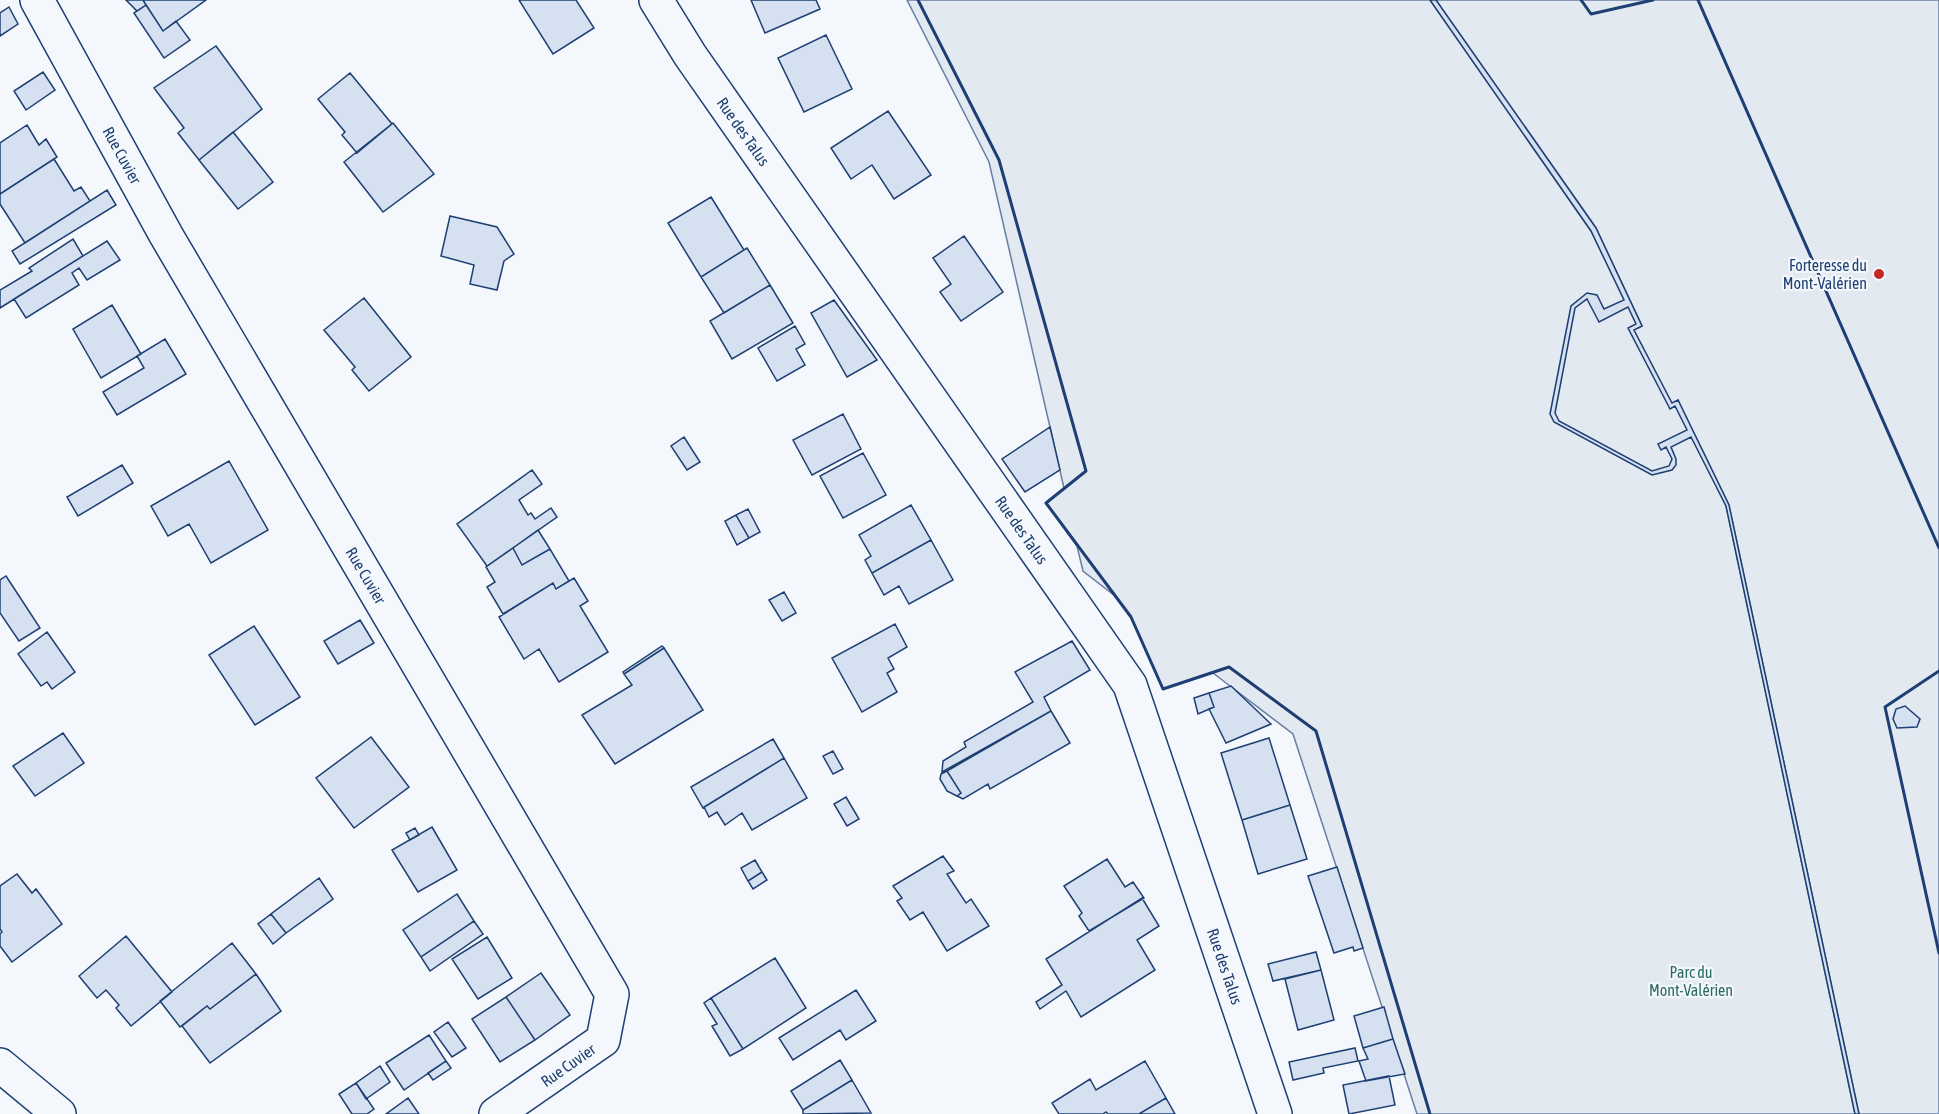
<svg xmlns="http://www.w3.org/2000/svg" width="1939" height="1114" font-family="'Asap Condensed',sans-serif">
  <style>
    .green { fill: #e3e9f0; stroke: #687fa3; stroke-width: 1.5 }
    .building { fill: #d5e0f0; stroke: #1d3f73; stroke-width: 1.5; fill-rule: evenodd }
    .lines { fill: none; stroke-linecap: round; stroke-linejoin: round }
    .minor-casing { stroke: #1d3f73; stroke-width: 36 }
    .minor { stroke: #f4f7fb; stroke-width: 33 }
    .wall { stroke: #1d3f73; stroke-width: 3 }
    .poi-dot { fill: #c62828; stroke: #f4f7fb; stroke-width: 2 }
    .labels { text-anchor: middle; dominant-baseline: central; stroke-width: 4.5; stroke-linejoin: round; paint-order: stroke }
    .street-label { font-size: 16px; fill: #1d3f73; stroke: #f4f7fb }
    .poi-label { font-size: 16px; fill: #1d3f73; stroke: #f4f7fb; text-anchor: end }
    .park-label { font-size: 16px; fill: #2c6c60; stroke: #f4f7fb }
  </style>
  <rect width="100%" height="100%" fill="#f4f7fb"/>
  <path class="green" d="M 907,0 L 1430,0 L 1591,231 L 1639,328 L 1642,326 L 1596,228 L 1436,0 L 1939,0 L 1939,1114 L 1859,1114 L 1729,505 L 1678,400 L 1675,402 L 1726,506 L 1855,1114 L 1417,1114 L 1293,734 L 1213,673 L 1163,689 L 1131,617 L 1115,596 L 1083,571 L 1077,546 L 1046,503 L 1064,488 L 989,162 Z"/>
  <path class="building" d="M 126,0 L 143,0 L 146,5 L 137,11 Z
    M 143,0 L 206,0 L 163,31 Z
    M 519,0 L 576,0 L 594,28 L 553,54 Z
    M 751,0 L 816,0 L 820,9 L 765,33 Z
    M 1430,0 L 1436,0 L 1596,228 L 1642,326 L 1634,330 L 1672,403 L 1678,400 L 1729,505 L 1859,1114 L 1855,1114 L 1726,506 L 1691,437 L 1671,447 L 1676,459 L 1676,465 L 1672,470 L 1652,475 L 1554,422 L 1550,414 L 1571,306 L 1587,293 L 1597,295 L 1604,309 L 1624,300 L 1591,231 ZM 1587,299 L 1599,322 L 1628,307 L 1636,324 L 1628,328 L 1670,409 L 1675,406 L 1687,430 L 1658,444 L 1661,450 L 1666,447 L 1672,459 L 1669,466 L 1652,471 L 1559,421 L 1555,413 L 1575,308 Z
    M 146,5 L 163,31 L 176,21 L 190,40 L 164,58 L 134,13 Z
    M 9,7 L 18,24 L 0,36 L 0,13 Z
    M 826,35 L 852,89 L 804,112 L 778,58 Z
    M 216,46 L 262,109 L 199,160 L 178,133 L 184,128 L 154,88 Z
    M 43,72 L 55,90 L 26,110 L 14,91 Z
    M 350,73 L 392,124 L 357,153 L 342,135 L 345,132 L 318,99 Z
    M 888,111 L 931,175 L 894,199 L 872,165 L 851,179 L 831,148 Z
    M 393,123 L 434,174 L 383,212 L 344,162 Z
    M 27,125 L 39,145 L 46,139 L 57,157 L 0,194 L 0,143 Z
    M 233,132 L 273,182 L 238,209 L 199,160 Z
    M 54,159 L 74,191 L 81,187 L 90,201 L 25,243 L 0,204 L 0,194 Z
    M 107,190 L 116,205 L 20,264 L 12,251 Z
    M 711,197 L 744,250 L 701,277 L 668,223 Z
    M 450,216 L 497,227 L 514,254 L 504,261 L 497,290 L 470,284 L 474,265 L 441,256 Z
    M 964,236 L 1003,292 L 961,321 L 940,292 L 951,284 L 933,258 Z
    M 73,239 L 83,256 L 0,308 L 0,290 L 32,271 L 29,268 Z
    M 107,241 L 120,260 L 87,280 L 79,268 L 72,273 L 79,285 L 26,318 L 14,299 Z
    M 747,248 L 770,285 L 724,313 L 701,277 Z
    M 770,285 L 793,323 L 732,359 L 710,321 Z
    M 364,298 L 411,357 L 369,391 L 352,370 L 355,367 L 324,330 Z
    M 834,300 L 877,360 L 847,377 L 811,313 Z
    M 112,305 L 141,354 L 101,378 L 73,329 Z
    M 795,326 L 805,344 L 796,349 L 805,365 L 777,381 L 758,348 Z
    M 165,339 L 186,374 L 117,415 L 103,392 L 144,368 L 137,356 Z
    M 843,414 L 861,449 L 812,475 L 793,440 Z
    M 1050,427 L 1060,470 L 1025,492 L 1002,459 Z
    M 684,437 L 700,462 L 687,470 L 671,446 Z
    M 863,453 L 886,495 L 843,518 L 820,476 Z
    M 229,461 L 268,530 L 211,563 L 189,524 L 168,536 L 151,506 Z
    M 122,465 L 133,483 L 78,516 L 67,497 Z
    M 532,470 L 542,484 L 519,500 L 528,515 L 531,513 L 535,519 L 551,508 L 557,517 L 487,566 L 457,524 Z
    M 911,505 L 931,540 L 872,573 L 865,560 L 871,556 L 859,535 Z
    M 748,509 L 760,532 L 749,538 L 736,515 Z
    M 736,515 L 749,538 L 737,545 L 725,521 Z
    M 538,530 L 550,549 L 522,565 L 513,548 Z
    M 931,540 L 953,580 L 909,604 L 899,586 L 884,595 L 872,573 Z
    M 513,548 L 522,565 L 550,549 L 569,581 L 556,589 L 553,583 L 503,614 L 487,587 L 495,582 L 486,567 Z
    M 6,576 L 40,628 L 19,641 L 0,613 L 0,580 Z
    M 574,578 L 588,601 L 580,606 L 608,652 L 559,682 L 539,649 L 524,659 L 499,617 L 553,583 L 556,589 Z
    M 784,592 L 796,613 L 782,621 L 769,600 Z
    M 360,620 L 374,643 L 338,664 L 324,641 Z
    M 895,624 L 907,647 L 888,658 L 894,669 L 887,673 L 897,692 L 862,712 L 832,658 Z
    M 254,626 L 300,697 L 255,725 L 209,655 Z
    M 47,632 L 75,672 L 52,689 L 47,682 L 41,686 L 18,654 Z
    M 1072,641 L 1090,670 L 1044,697 L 1051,711 L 942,772 L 943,761 L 966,747 L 964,742 L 1033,702 L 1015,672 Z
    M 662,646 L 664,648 L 624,674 L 623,672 Z
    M 664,648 L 703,710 L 615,764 L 582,715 L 632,685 L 624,674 Z
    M 1231,686 L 1271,724 L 1226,743 L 1209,709 L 1214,707 L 1209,693 Z
    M 1209,693 L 1214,707 L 1198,714 L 1194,698 Z
    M 1905,706 L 1920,719 L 1917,727 L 1897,728 L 1893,719 L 1896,709 Z
    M 1051,711 L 1070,743 L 990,789 L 988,784 L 963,799 L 957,796 L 961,793 L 947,771 Z
    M 63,733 L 84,763 L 35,796 L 13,766 Z
    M 371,737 L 409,787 L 354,828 L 316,778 Z
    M 1269,738 L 1290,805 L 1242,820 L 1221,753 Z
    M 773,739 L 784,758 L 703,808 L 691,787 Z
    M 833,751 L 843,769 L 833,774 L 823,756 Z
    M 784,758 L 807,798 L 752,830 L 742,813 L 725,825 L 717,812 L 709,817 L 704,807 Z
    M 947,771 L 961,793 L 957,796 L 947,791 L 940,779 L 941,774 Z
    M 846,797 L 859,819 L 847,826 L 834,804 Z
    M 1290,805 L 1307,859 L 1258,874 L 1242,820 Z
    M 432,827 L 457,870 L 418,892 L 392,850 Z
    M 415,828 L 419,835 L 410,840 L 406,833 Z
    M 943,856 L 954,871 L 947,874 L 966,903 L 971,899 L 989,926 L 947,951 L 923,912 L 910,920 L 897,901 L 902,898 L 893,886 Z
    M 1107,859 L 1125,887 L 1133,882 L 1144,898 L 1089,931 L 1079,916 L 1082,913 L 1064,886 Z
    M 755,860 L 762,872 L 748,881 L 741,868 Z
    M 1337,867 L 1363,948 L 1354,951 L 1353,947 L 1334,953 L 1308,876 Z
    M 762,872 L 767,880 L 753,889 L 748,881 Z
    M 17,874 L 32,893 L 36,889 L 62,924 L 12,962 L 0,946 L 0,934 L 2,932 L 0,929 L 0,886 Z
    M 319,878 L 333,899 L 286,933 L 271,914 Z
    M 457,894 L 474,921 L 421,957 L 403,930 Z
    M 1142,898 L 1159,926 L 1137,940 L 1155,970 L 1081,1017 L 1066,991 L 1040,1009 L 1036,1002 L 1062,985 L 1046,959 Z
    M 271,914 L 286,933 L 273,944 L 258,924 Z
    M 474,921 L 483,934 L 430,971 L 421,957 Z
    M 126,936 L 172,992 L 131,1026 L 116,1008 L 119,1005 L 106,990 L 97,998 L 79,976 Z
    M 487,937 L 512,978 L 478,999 L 452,959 Z
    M 232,943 L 256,974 L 210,1009 L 207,1006 L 180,1027 L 160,1001 Z
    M 1316,952 L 1321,970 L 1273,981 L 1268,964 Z
    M 775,958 L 806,1008 L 743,1049 L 711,998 Z
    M 1321,970 L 1334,1020 L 1298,1030 L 1285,979 Z
    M 541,973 L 570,1015 L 535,1040 L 506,997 Z
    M 256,974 L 281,1011 L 210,1063 L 182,1026 L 207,1006 L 210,1009 Z
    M 856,990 L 876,1021 L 846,1040 L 840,1030 L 793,1060 L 779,1038 Z
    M 506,997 L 535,1040 L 500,1062 L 472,1019 Z
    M 711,998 L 743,1049 L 730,1056 L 712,1026 L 717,1024 L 704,1003 Z
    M 1384,1007 L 1393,1039 L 1363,1048 L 1354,1016 Z
    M 448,1022 L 466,1048 L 452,1057 L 434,1032 Z
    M 429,1035 L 446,1061 L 404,1090 L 386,1063 Z
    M 1393,1039 L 1405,1074 L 1366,1081 L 1359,1061 L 1368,1059 L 1363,1048 Z
    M 1355,1048 L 1358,1061 L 1323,1068 L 1324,1073 L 1293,1080 L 1289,1062 Z
    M 840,1060 L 852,1080 L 803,1110 L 791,1091 Z
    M 446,1061 L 451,1068 L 433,1080 L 428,1073 Z
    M 1145,1061 L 1166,1098 L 1139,1114 L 1108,1114 L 1106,1112 L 1103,1114 L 1059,1114 L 1052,1103 L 1090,1079 L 1096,1090 Z
    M 380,1066 L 390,1082 L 366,1099 L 356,1083 Z
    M 1389,1076 L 1395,1105 L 1349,1114 L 1343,1085 Z
    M 852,1080 L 871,1113 L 803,1114 L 803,1110 Z
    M 356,1083 L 374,1109 L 367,1114 L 352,1114 L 339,1094 Z
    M 408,1098 L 419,1114 L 386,1114 Z
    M 1166,1098 L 1175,1114 L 1139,1114 Z"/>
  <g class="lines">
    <defs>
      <g id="minor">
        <path id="s1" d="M 37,0 L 166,235 L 612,994 L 603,1040 L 496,1114"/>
        <path id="s2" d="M 656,0 L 690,55 L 1130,685 L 1275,1114"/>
        <path d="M 0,1065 L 59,1114"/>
      </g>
    </defs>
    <use href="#minor" class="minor-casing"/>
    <use href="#minor" class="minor"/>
    <path class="wall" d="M 918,0 L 999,160 L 1086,471 L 1046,503 L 1131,617 L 1163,689 L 1229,667 L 1316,731 L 1430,1114
      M 1581,0 L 1591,14 L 1653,0
      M 1698,0 L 1939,548
      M 1939,671 L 1885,707 L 1939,953"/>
  </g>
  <circle class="poi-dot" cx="1879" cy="274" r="6"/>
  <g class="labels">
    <g class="street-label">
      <text stroke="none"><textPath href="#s2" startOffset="158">Rue des Talus</textPath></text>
      <text stroke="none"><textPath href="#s1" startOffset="177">Rue Cuvier</textPath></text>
      <text stroke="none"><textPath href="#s2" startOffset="644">Rue des Talus</textPath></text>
      <text stroke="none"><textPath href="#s1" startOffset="663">Rue Cuvier</textPath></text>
      <text stroke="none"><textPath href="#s2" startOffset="1130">Rue des Talus</textPath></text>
      <text transform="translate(568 1065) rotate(-35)">Rue Cuvier</text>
    </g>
    <g class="poi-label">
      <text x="1867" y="265">Forteresse du<tspan x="1867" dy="18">Mont-Valérien</tspan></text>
    </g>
    <g class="park-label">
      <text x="1691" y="972">Parc du<tspan x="1691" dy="18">Mont-Valérien</tspan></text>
    </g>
  </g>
</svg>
